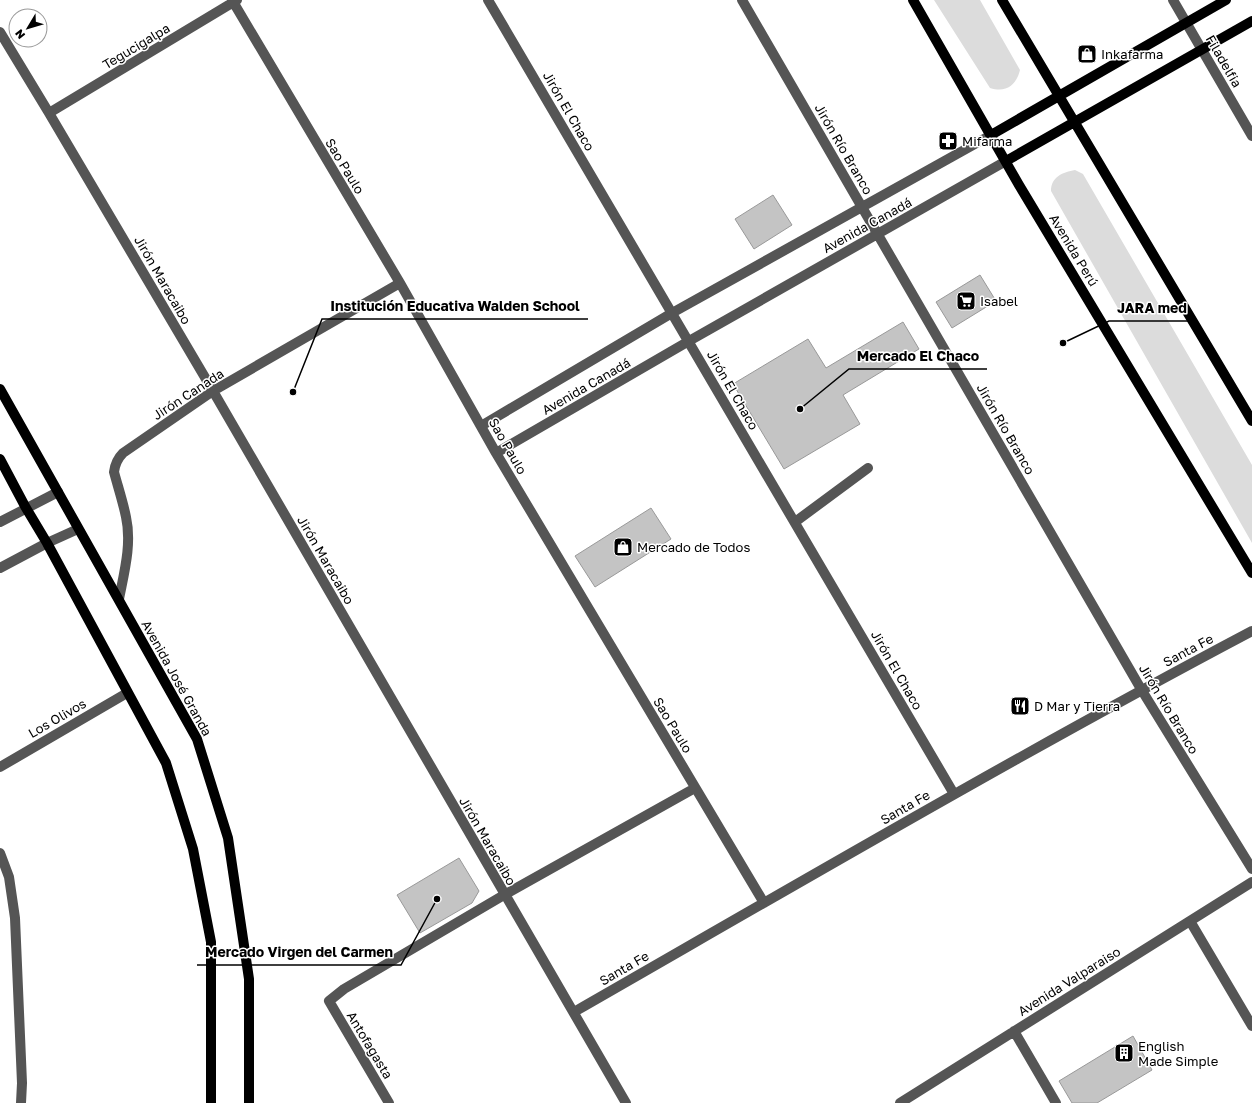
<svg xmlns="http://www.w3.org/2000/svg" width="1252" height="1103" font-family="'Golos Text',sans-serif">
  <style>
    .green { fill: #dcdcdc }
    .building { fill: #c4c4c4; stroke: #999 }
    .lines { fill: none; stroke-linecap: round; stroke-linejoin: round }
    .minor { stroke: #555; stroke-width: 10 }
    .major { stroke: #000; stroke-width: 10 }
    .labels { text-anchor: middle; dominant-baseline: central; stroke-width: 3; stroke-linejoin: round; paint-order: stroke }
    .street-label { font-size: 13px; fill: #000; stroke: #fff }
    .poi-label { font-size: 13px; fill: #000; stroke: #fff; text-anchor: start }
    .leader { fill: none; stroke: #000; stroke-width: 1.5 }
    .callout-dot { fill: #000; stroke: #fff; stroke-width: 1.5 }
    .callout-label { font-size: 14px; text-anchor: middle; font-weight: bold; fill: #000; stroke: #fff; stroke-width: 3; stroke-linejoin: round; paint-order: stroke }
  </style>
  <rect width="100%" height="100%" fill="#fff"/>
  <path class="green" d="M 934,0 L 980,0 L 1020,70 C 1016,86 1006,93 990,88 Z
    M 1075,170 L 1083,174 L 1252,465 L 1252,543 L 1051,191 C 1051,177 1063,172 1075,170 Z"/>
  <path class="building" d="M 773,195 L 792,225 L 754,249 L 735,219 Z
    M 980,275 L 996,301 L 952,328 L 936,302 Z
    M 903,322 L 919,349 L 843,395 L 860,424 L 784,469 L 733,384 L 808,339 L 826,368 Z
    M 651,508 L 671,539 L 595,587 L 575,556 Z
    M 459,858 L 479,891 L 472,903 L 420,933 L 397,895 Z
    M 1133,1036 L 1152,1070 L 1097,1103 L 1072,1103 L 1059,1081 Z"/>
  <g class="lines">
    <path class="minor" d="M 232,0 L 400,283 L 496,453 L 764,903
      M 488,0 L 954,794
      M 742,0 L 1141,689 L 1252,869
      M 1173,0 L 1252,136
      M 0,32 L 49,113 L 213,391 L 626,1103
      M 49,113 L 237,0
      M 481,426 L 672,313 L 991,135
      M 496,453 L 689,341 L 1006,161
      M 0,522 L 58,492
      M 795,522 L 868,468
      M 0,568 L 47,543 L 78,529
      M 119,599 C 124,573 132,544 126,517 C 123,502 118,487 114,472 C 115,464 117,459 123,453 L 213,391 L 400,283
      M 0,767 L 127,693
      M 0,853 L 9,877 L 15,918 L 22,1083 L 21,1103
      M 1190,921 L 1252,1026
      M 574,1012 C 799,883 1023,752 1252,631
      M 1014,1031 L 1056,1103
      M 389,1103 L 329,1001 L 344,989 L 504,895 L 695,788
      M 900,1103 L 1252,882"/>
    <path class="major" d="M 913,0 L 1019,185 L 1252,573
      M 1002,0 L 1252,421
      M 991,135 L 1226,0
      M 1006,161 L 1252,21
      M 0,389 L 197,739 L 228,838 L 249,979 L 249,1103
      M 0,459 L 26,508 L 47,543 L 166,763 L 193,849 L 211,942 L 211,1103"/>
  </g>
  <defs>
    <symbol id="shop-square" viewBox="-11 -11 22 22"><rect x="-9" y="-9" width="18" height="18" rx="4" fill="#000" stroke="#fff"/><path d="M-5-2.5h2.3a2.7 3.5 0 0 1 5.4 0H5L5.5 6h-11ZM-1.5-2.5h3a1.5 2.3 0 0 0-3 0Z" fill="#fff"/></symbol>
    <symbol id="pharmacy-square" viewBox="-11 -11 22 22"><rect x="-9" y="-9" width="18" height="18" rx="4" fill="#000" stroke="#fff"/><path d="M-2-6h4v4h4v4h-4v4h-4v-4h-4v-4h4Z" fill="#fff"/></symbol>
    <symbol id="supermarket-square" viewBox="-11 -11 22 22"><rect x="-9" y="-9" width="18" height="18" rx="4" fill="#000" stroke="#fff"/><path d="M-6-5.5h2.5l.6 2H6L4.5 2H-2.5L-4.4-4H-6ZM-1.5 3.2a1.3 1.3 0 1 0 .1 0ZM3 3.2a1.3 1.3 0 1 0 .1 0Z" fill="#fff"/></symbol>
    <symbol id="restaurant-square" viewBox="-11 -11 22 22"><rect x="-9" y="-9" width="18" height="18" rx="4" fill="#000" stroke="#fff"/><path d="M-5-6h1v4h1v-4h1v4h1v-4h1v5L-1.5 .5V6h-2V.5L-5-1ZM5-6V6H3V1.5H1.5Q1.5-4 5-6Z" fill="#fff"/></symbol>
    <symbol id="building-square" viewBox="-11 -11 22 22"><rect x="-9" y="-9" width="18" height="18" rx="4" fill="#000" stroke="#fff"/><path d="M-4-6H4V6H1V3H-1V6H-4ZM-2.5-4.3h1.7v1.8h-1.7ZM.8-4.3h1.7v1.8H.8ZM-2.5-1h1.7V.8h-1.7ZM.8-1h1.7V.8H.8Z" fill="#fff"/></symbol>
  </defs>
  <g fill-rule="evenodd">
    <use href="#shop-square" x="1076" y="43" width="22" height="22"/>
    <use href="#pharmacy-square" x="937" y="130" width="22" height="22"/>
    <use href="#supermarket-square" x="955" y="290" width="22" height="22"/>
    <use href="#shop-square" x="612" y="536" width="22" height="22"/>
    <use href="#restaurant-square" x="1009" y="695" width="22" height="22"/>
    <use href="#building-square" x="1113" y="1042" width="22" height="22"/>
  </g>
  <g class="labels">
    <g class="street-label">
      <text transform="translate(136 46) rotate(-31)">Tegucigalpa</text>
      <text transform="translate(1224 61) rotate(60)">Filadelfia</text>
      <text transform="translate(569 111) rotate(60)">Jirón El Chaco</text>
      <text transform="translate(844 149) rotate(60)">Jirón Río Branco</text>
      <text transform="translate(345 166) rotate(59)">Sao Paulo</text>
      <text transform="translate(867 225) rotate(-29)">Avenida Canadá</text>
      <text transform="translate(1074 250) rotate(59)">Avenida Perú</text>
      <text transform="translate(163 280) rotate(60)">Jirón Maracaibo</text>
      <text transform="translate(586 386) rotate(-30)">Avenida Canadá</text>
      <text transform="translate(733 390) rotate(60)">Jirón El Chaco</text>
      <text transform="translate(188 394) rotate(-33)">Jirón Canada</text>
      <text transform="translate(1006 429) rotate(60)">Jirón Río Branco</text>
      <text transform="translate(508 446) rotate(60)">Sao Paulo</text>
      <text transform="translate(326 560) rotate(60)">Jirón Maracaibo</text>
      <text transform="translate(1188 650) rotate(-28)">Santa Fe</text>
      <text transform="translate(897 670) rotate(60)">Jirón El Chaco</text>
      <text transform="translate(177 678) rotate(61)">Avenida José Granda</text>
      <text transform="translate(1169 709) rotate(59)">Jirón Río Branco</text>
      <text transform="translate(57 718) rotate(-30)">Los Olivos</text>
      <text transform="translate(673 725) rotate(59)">Sao Paulo</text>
      <text transform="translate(905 807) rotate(-30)">Santa Fe</text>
      <text transform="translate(488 841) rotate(60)">Jirón Maracaibo</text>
      <text transform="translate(624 968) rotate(-30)">Santa Fe</text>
      <text transform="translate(1069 981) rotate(-32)">Avenida Valparaiso</text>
      <text transform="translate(370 1045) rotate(59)">Antofagasta</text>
    </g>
    <g class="poi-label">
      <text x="1101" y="54">Inkafarma</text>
      <text x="962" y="141">Mifarma</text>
      <text x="980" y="301">Isabel</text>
      <text x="637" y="547">Mercado de Todos</text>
      <text x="1034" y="706">D Mar y Tierra</text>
      <text x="1138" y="1046">English<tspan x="1138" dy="15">Made Simple</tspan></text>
    </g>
  </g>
  <path class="leader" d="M293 392L322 319H588M1063 343L1109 321H1195M800 409L849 369H987M437 899L401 965H197"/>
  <g class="callout-dot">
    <circle cx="293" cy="392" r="4"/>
    <circle cx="1063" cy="343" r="4"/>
    <circle cx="800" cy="409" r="4"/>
    <circle cx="437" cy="899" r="4"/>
  </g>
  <g class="callout-label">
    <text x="455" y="311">Institución Educativa Walden School</text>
    <text x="1152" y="313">JARA med</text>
    <text x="918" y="361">Mercado El Chaco</text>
    <text x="299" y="957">Mercado Virgen del Carmen</text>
  </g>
  <g transform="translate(28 28) rotate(232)"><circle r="19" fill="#ffffff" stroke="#999999"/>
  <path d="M0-3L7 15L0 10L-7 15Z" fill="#000000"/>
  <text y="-6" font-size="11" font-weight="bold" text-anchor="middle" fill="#000000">N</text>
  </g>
</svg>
